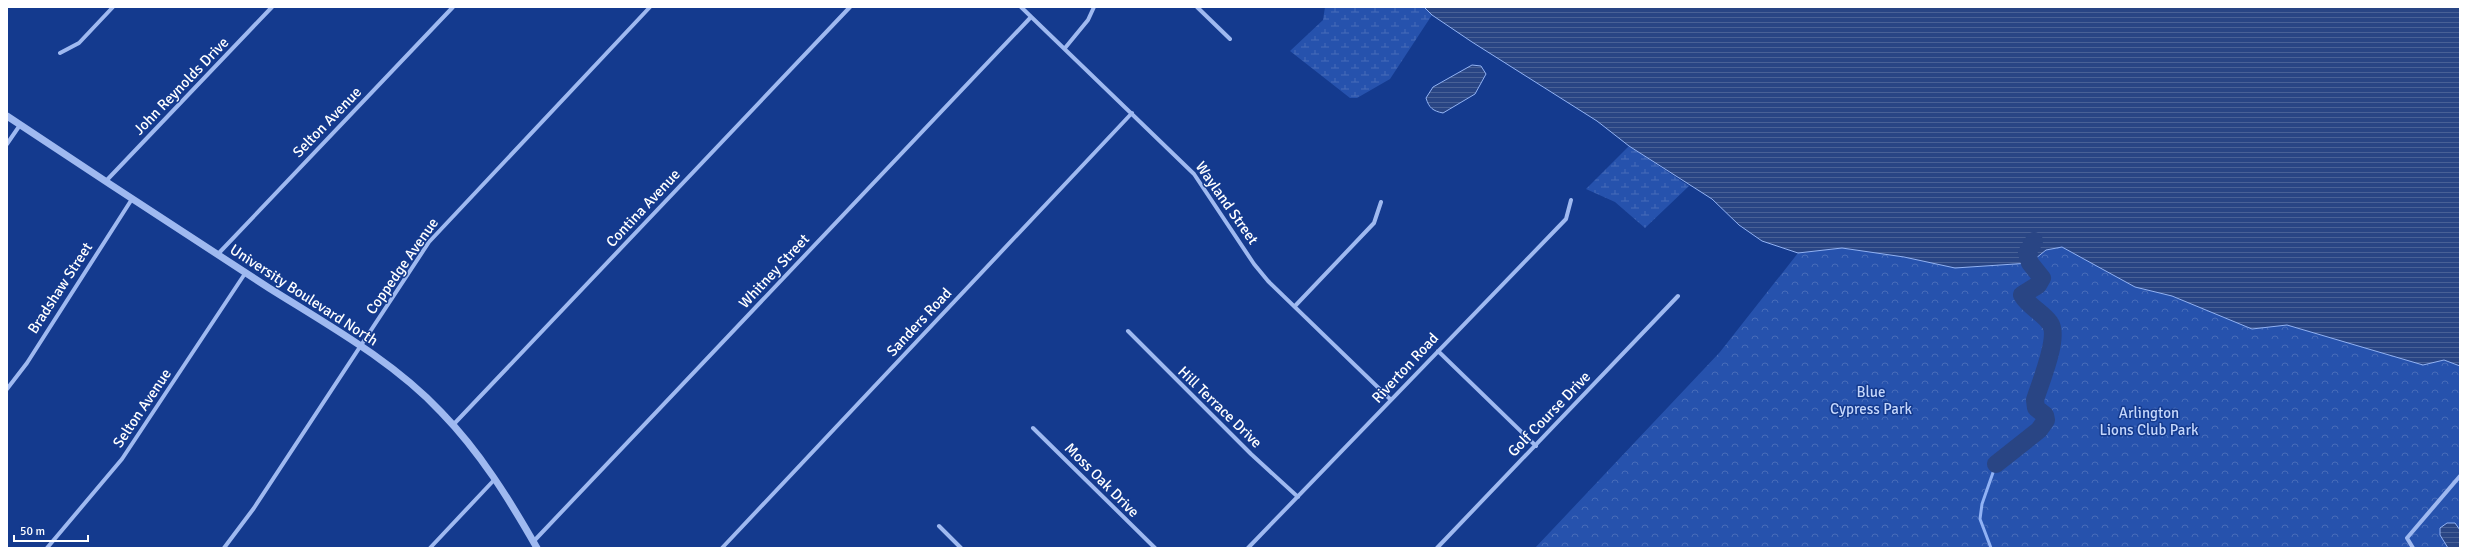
<svg xmlns="http://www.w3.org/2000/svg" width="2467" height="555" font-family="Signika,sans-serif">
  <style>
    .wetland { fill: url(#wetland-marsh) }
    .park { fill: url(#park-crowns) }
    .water { fill: url(#water-rules); stroke: #91b2f4 }
    .lines { fill: none; stroke-linecap: round; stroke-linejoin: round }
    .stream { stroke: #91b2f4; stroke-width: 3 }
    .river { stroke: #294584; stroke-width: 18 }
    .minor { stroke: #9fb9f0; stroke-width: 4 }
    .tertiary { stroke: #9fb9f0; stroke-width: 7 }
    .labels { text-anchor: middle; dominant-baseline: central; stroke-width: 3; stroke-linejoin: round; paint-order: stroke }
    .street-label { font-size: 15px; fill: #fff; stroke: #143a8e }
    .park-label { font-size: 15px; fill: #c5d7fc; stroke: #143a8e }
  </style>
  <defs>
    <pattern id="wetland-marsh" width="20" height="14" patternUnits="userSpaceOnUse"><rect width="20" height="14" fill="#2652ad"/><path d="M1 5h8M5 5V1M11 12h8M15 12V8" fill="none" stroke="#476cb9"/></pattern>
    <pattern id="park-crowns" width="20" height="18" patternUnits="userSpaceOnUse"><rect width="20" height="18" fill="#2652ad"/><path d="M2 6a3 3 0 1 1 6 0M12 15a3 3 0 1 1 6 0" fill="none" stroke="#476cb9"/></pattern>
    <pattern id="water-rules" width="6" height="5" patternUnits="userSpaceOnUse"><rect width="6" height="5" fill="#294584"/><path d="M0 2.5h6" fill="none" stroke="#496196"/></pattern>
  </defs>
  <rect width="100%" height="100%" fill="#143a8e"/>
  <path class="wetland" d="M 1325,7 L 1424,7 L 1432,15 L 1390,79 L 1357,98 L 1350,98 L 1290,51 L 1323,20 Z
    M 1629,146 L 1689,186 L 1645,228 L 1615,202 L 1586,189 Z"/>
  <path class="park" d="M 2062,247 L 2135,287 L 2172,296 L 2252,329 L 2287,325 L 2423,365 L 2444,360 L 2460,366 L 2460,548 L 1535,548 L 1720,352 L 1798,253 L 1842,248 L 1904,257 L 1955,268 L 2030,263 L 2046,250 Z"/>
  <path class="water" d="M 1424,7 L 2460,7 L 2460,366 L 2444,360 L 2423,365 L 2287,325 L 2252,329 L 2172,296 L 2135,287 L 2062,247 L 2046,250 L 2030,263 L 1955,268 L 1904,257 L 1842,248 L 1798,253 L 1762,241 L 1739,225 L 1712,199 L 1629,146 L 1597,121 L 1472,42 L 1432,15 Z
    M 1472,65 L 1481,66 L 1486,74 L 1475,94 L 1443,113 C 1433,111 1429,108 1426,98 L 1433,87 Z
    M 2447,523 L 2455,523 L 2460,530 L 2460,548 L 2448,548 L 2440,535 L 2440,528 Z"/>
  <g class="lines">
    <path class="stream" d="M 1991,548 L 1980,519 L 1982,504 L 1996,464"/>
    <path class="river" d="M 1996,464 L 2039,430 L 2046,420 L 2045,415 L 2036,408 L 2035,400 C 2040,383 2060,337 2050,323 C 2041,311 2029,307 2022,295 L 2038,285 L 2042,278 L 2030,263 L 2027,253 L 2034,241"/>
    <path class="minor" d="M 1021,7 L 1194,174 L 1254,264 L 1268,281 L 1391,400
      M 1197,7 L 1230,39
      M 1065,48 L 1088,20 L 1094,7
      M 60,53 L 79,43 L 113,7
      M 7,144 L 20,125
      M 106,181 L 272,7
      M 218,254 L 453,7
      M 1295,306 L 1374,223 L 1381,202
      M 1128,331 L 1251,454 L 1298,497
      M 1438,351 L 1536,446
      M 7,389 L 27,363 L 132,199
      M 453,425 L 850,7
      M 1033,428 L 1155,548
      M 939,526 L 961,548
      M 533,542 L 1031,17
      M 47,548 L 122,459 L 246,272
      M 224,548 L 254,508 L 429,242 L 650,7
      M 430,548 L 495,479
      M 722,548 L 1132,113
      M 1248,548 L 1566,219 L 1571,200
      M 1437,548 L 1678,296
      M 2413,548 L 2407,538 L 2460,476"/>
    <path class="tertiary" d="M 7,116 C 94,174 181,231 269,288 C 328,325 393,361 441,412 C 480,452 509,499 537,548"/>
  </g>
  <g class="labels">
    <g class="street-label">
      <text transform="translate(181 86) rotate(-46)">John Reynolds Drive</text>
      <text transform="translate(327 122) rotate(-46)">Selton Avenue</text>
      <text transform="translate(1227 203) rotate(55)">Wayland Street</text>
      <text transform="translate(643 208) rotate(-47)">Contina Avenue</text>
      <text transform="translate(402 266) rotate(-55)">Coppedge Avenue</text>
      <text transform="translate(774 271) rotate(-47)">Whitney Street</text>
      <text transform="translate(60 288) rotate(-57)">Bradshaw Street</text>
      <text transform="translate(304 295) rotate(33)">University Boulevard North</text>
      <text transform="translate(919 322) rotate(-47)">Sanders Road</text>
      <text transform="translate(1405 368) rotate(-47)">Riverton Road</text>
      <text transform="translate(1220 407) rotate(44)">Hill Terrace Drive</text>
      <text transform="translate(142 408) rotate(-56)">Selton Avenue</text>
      <text transform="translate(1549 414) rotate(-46)">Golf Course Drive</text>
      <text transform="translate(1102 480) rotate(45)">Moss Oak Drive</text>
    </g>
    <g class="park-label">
      <text x="1871" y="392">Blue<tspan x="1871" dy="17">Cypress Park</tspan></text>
      <text x="2149" y="413">Arlington<tspan x="2149" dy="17">Lions Club Park</tspan></text>
    </g>
  </g>
  <rect width="2467" height="555" fill="none" stroke="#ffffff" stroke-width="16"/>
  <path d="M14 535v6h74v-6" fill="none" stroke="#ffffff" stroke-width="2"/>
  <text x="20" y="535" font-size="12" fill="#ffffff" stroke="#143a8e" stroke-width="3" paint-order="stroke">50 m</text>
</svg>
